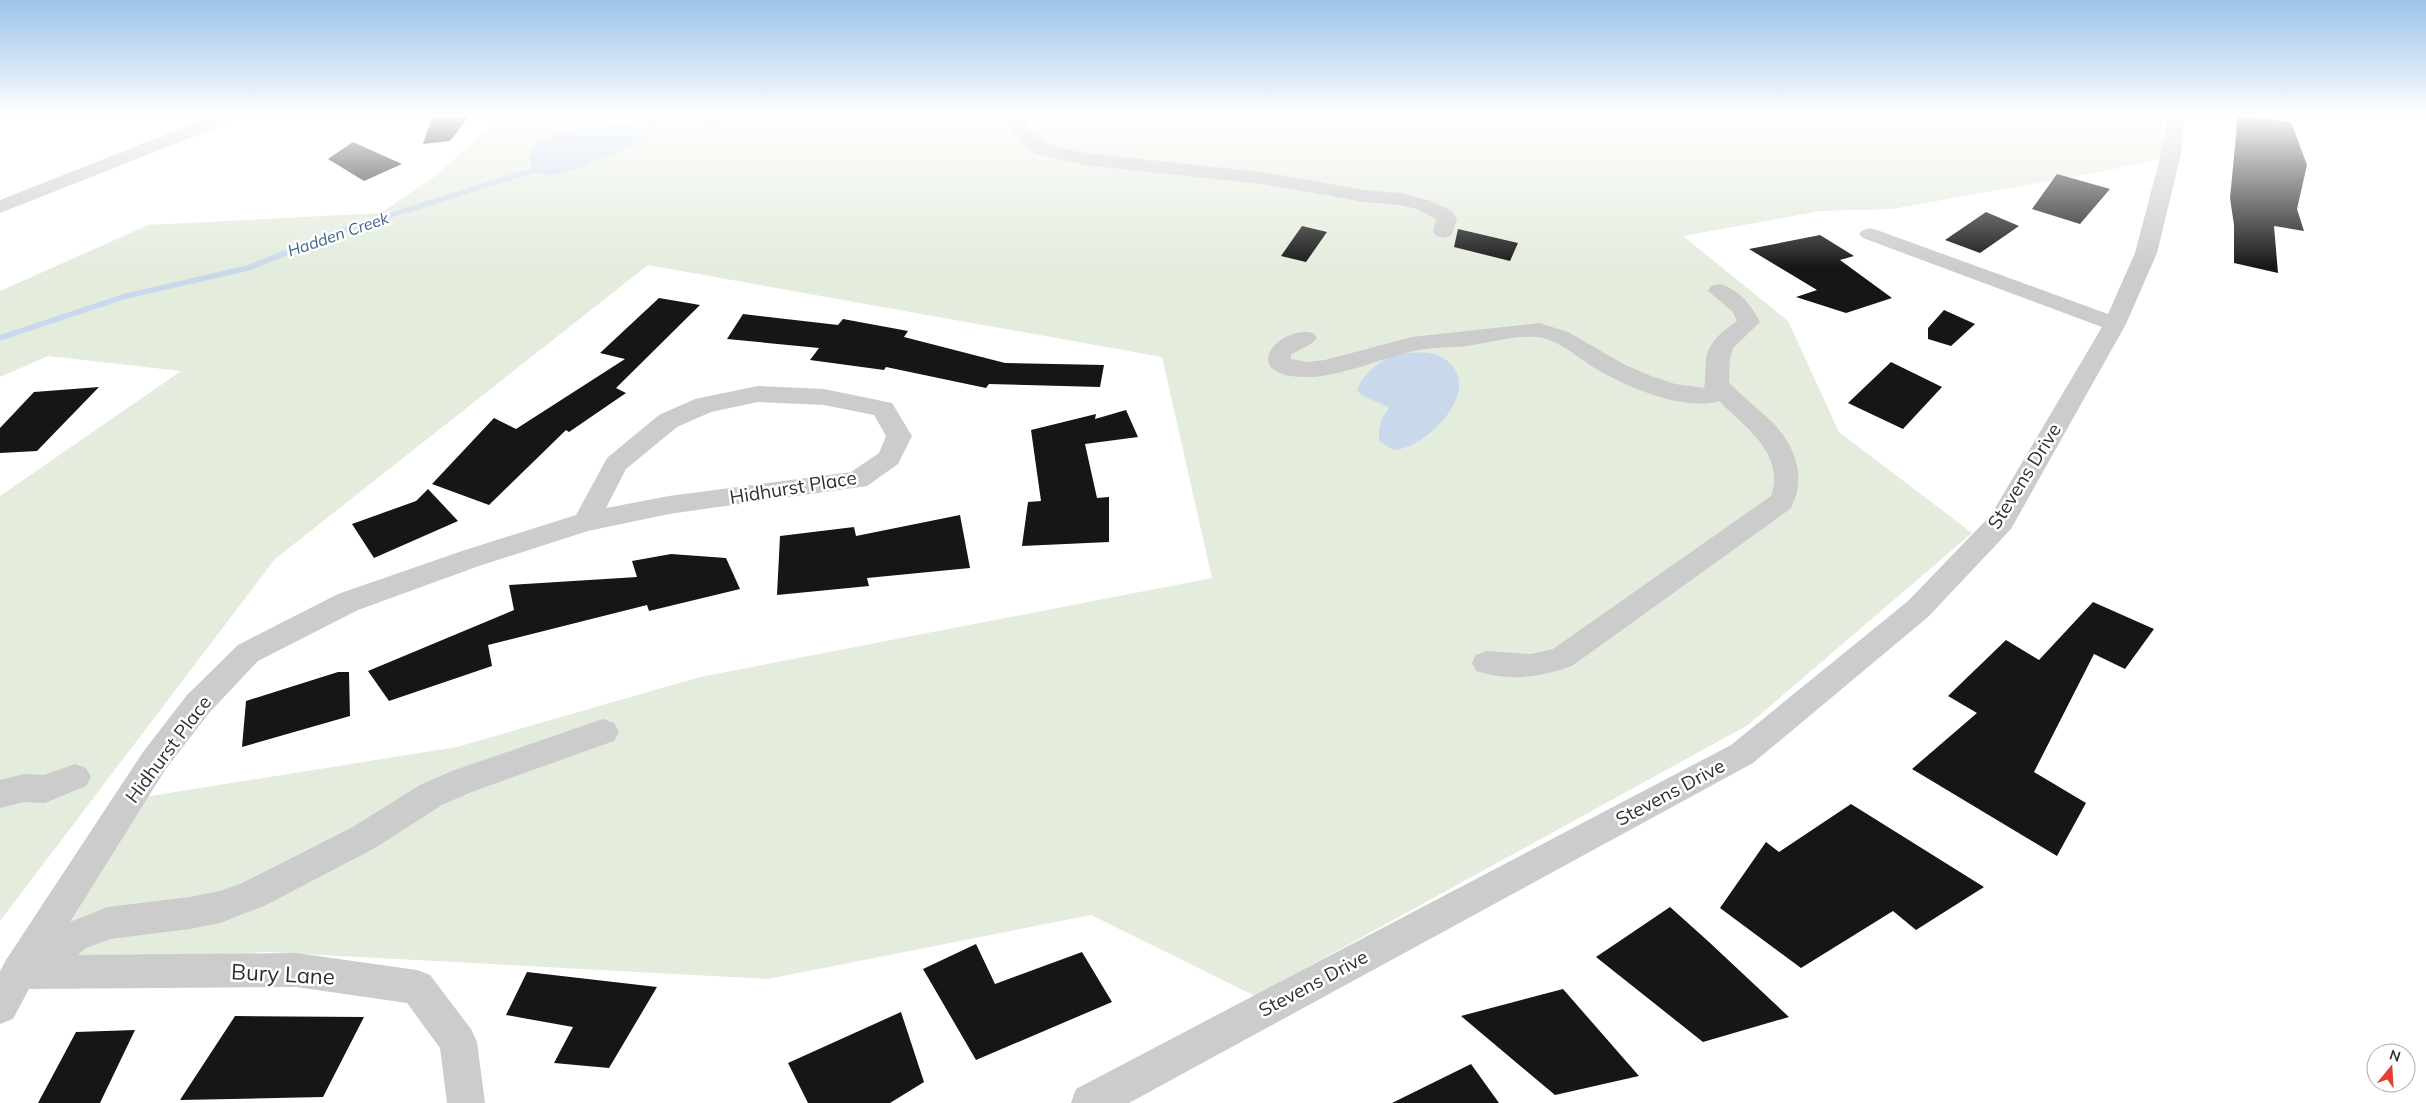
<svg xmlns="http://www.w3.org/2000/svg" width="2426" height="1103" font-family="Mulish,sans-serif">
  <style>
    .green { fill: #e3ecdd }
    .water { fill: #c9d9eb }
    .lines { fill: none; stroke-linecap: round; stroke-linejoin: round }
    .stream { stroke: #c9d9eb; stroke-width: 5.5 }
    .building { fill: #161616 }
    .minor { fill: #ccc; fill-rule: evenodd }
    .labels { text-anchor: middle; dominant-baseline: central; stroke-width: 5; stroke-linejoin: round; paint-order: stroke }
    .far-water-label { font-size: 16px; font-style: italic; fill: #3e648f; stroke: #fff }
    .street-label { font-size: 19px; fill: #2f2f2f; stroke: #fff }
    .near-street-label { font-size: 22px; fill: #2f2f2f; stroke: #fff }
  </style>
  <rect width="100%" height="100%" fill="#fff"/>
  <path class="green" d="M 503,114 L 2164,114 L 2161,158 L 2115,169 L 1892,209 L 1821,211 L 1683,236 L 1788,321 L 1839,432 L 1972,533 L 1748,725 L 1255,996 L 1091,915 L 768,979 L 266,952 L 40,961 L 125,800 L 457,747 L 700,677 L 1212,578 L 1162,357 L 648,265 L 275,559 L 0,921 L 0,496 L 181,371 L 48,356 L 0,377 L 0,291 L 148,225 L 381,213 L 438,174 Z"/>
  <path class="water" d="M 671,114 C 667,135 574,173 552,175 C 546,176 539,173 533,171 L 529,159 L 535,145 L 559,133 L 581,127 L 630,123 Z
    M 1402,353 C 1413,353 1427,351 1437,355 C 1492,379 1432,447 1394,450 L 1380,442 C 1377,430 1380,420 1388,410 L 1388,407 L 1361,395 L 1357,390 C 1365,370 1382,359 1402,353 Z"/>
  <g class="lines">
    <path class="stream" d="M 0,338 L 126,296 L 248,268 L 334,233 L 541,168"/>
  </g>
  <path class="building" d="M 433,114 L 471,114 L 450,141 L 423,144 Z
    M 2235,114 L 2291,122 L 2307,165 L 2297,209 L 2304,231 L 2274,226 L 2278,273 L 2234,263 L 2234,225 L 2230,198 L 2237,126 Z
    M 353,142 L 402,164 L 364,181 L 328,159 Z
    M 2057,174 L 2110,189 L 2080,224 L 2032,209 Z
    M 1986,212 L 2019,226 L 1980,253 L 1945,240 Z
    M 1302,226 L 1327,232 L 1306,262 L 1281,256 Z
    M 1458,229 L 1518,243 L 1510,261 L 1454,247 Z
    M 1820,235 L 1854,256 L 1840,260 L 1892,298 L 1846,313 L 1796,297 L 1817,290 L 1749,249 Z
    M 659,298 L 700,305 L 616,388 L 626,393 L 569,432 L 566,430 L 489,505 L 432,484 L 494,418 L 516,429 L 625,359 L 600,353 Z
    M 1944,310 L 1975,324 L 1951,346 L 1928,339 L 1928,328 Z
    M 743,314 L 838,325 L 843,319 L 908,331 L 904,337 L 1005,363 L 1104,365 L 1100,387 L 989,384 L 986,388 L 886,367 L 884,370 L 810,360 L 819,348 L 727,339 Z
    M 1891,362 L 1942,387 L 1903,429 L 1848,403 Z
    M 99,387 L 37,451 L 0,453 L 0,428 L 34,392 Z
    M 1126,410 L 1138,437 L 1085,444 L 1097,498 L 1109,497 L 1109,542 L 1022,546 L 1028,502 L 1041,501 L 1031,430 L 1096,414 L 1095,419 Z
    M 428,489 L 458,521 L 374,558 L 352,524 L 416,501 Z
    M 960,515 L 970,568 L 867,578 L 869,586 L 777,595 L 780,536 L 854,527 L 856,536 Z
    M 671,554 L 726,558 L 740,589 L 649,611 L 647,605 L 488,645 L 492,666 L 389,701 L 368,671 L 514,610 L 509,585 L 637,577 L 632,561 Z
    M 2093,602 L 2154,629 L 2125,669 L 2094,654 L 2034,772 L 2086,803 L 2057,856 L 1912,769 L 1977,713 L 1948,696 L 2006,640 L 2039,660 Z
    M 338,672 L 349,672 L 350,716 L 242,747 L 246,701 Z
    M 1851,804 L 1984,887 L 1916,930 L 1893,911 L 1801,968 L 1720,908 L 1766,842 L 1779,852 Z
    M 1670,907 L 1709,942 L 1789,1017 L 1703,1042 L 1596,957 Z
    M 976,944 L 995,984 L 1082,952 L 1112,1002 L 976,1060 L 923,969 Z
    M 527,972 L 657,987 L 609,1068 L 554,1063 L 573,1027 L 506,1015 Z
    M 1563,989 L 1639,1076 L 1555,1095 L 1461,1016 Z
    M 901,1012 L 924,1082 L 890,1103 L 808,1103 L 788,1063 Z
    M 235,1016 L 364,1017 L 323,1097 L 180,1100 Z
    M 135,1030 L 100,1103 L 38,1103 L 76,1032 Z
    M 1471,1064 L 1499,1103 L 1392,1103 Z"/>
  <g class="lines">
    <path class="minor" d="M 217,114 L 242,114 L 240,118 L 0,213 L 0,200 Z
      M 703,114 L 721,114 L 723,117 L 717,128 L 703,128 L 701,124 L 705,117 Z
      M 1015,114 L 1033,114 L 1027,123 L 1028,127 L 1049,145 L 1084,153 L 1262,172 L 1364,190 L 1400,193 L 1431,201 L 1452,211 L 1457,220 L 1451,236 L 1444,238 L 1437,236 L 1433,232 L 1436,219 L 1417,209 L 1400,205 L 1364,202 L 1262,184 L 1084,165 L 1035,153 L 1012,133 L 1008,123 Z
      M 2038,114 L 2096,114 L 2094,118 L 2074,123 L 2039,120 L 2037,116 Z
      M 2167,114 L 2185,114 L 2181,154 L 2157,253 L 2126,324 L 2011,529 L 1928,617 L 1753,763 L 1129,1103 L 1071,1103 L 1076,1089 L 1731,745 L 1908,601 L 1991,515 L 2102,327 L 1863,238 L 1859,234 L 1863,230 L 1870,228 L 1877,230 L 2108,314 L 2135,253 L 2161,154 Z
      M 1719,284 C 1739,289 1751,305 1760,322 L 1733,348 L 1730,359 L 1729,382 C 1742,397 1758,408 1772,422 C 1795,445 1808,479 1790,509 L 1572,666 C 1540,677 1510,682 1476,671 L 1472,663 L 1476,655 L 1487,651 L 1531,654 L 1553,649 L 1771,496 C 1786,454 1744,426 1719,401 C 1683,412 1621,385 1590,365 C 1575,355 1556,339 1537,337 C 1514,335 1489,343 1466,346 C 1446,348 1425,347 1406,353 C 1370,362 1329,382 1291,376 C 1242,368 1282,325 1313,333 L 1317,338 C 1311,346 1299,349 1291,355 L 1291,359 L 1307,362 L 1325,360 L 1412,337 L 1539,323 L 1568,332 L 1625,365 L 1651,376 L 1675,384 L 1704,388 C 1706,379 1705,370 1706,360 C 1708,342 1723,331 1737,321 L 1732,311 L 1708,291 L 1711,286 Z
      M 758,386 L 824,389 L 892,403 L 912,436 L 898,464 L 867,486 L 669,514 L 588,531 L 479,566 L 358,610 L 258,661 L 209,713 L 165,770 L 70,922 L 108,907 L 190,897 L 220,891 L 240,884 L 351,828 L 420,785 L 452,771 L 603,719 L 614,723 L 619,732 L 614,741 L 474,791 L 442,805 L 375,848 L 264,906 L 220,923 L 190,929 L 110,939 L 86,948 L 78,955 L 296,953 L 417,970 L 430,975 L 471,1029 L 477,1042 L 485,1103 L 447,1103 L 440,1048 L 407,1003 L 296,987 L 29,989 L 13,1019 L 0,1024 L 0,971 L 6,960 L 143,752 L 187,695 L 238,645 L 338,594 L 459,552 L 576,515 L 607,458 L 659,415 L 695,399 ZM 758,402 L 824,405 L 874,415 L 886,436 L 879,453 L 851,472 L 669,496 L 606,508 L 626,469 L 677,427 L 711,412 Z
      M 75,764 L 86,768 L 91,777 L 86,786 L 45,803 L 24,802 L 0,808 L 0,780 L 24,774 L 44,775 Z"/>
  </g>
  <linearGradient id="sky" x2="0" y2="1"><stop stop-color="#9bc3e9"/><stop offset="0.43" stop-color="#fff"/><stop offset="1" stop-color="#fff" stop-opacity="0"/></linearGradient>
  <rect width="2426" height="268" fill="url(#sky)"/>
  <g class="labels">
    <g class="far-water-label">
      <text transform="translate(338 234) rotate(-19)">Hadden Creek</text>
    </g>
    <g class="street-label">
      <text transform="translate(2024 476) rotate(-58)">Stevens Drive</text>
      <text transform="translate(793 487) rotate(-9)">Hidhurst Place</text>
      <text transform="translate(168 749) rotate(-53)">Hidhurst Place</text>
      <text transform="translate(1670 792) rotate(-28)">Stevens Drive</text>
      <text transform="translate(1313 983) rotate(-28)">Stevens Drive</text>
    </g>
    <g class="near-street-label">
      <text transform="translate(283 974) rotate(3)">Bury Lane</text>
    </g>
  </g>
  <g transform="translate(2391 1068) rotate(18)"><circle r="24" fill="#ffffff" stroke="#acacac"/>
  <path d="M0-4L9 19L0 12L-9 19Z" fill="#e14135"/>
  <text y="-8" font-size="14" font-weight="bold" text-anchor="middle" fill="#2f2f2f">N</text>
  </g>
</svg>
